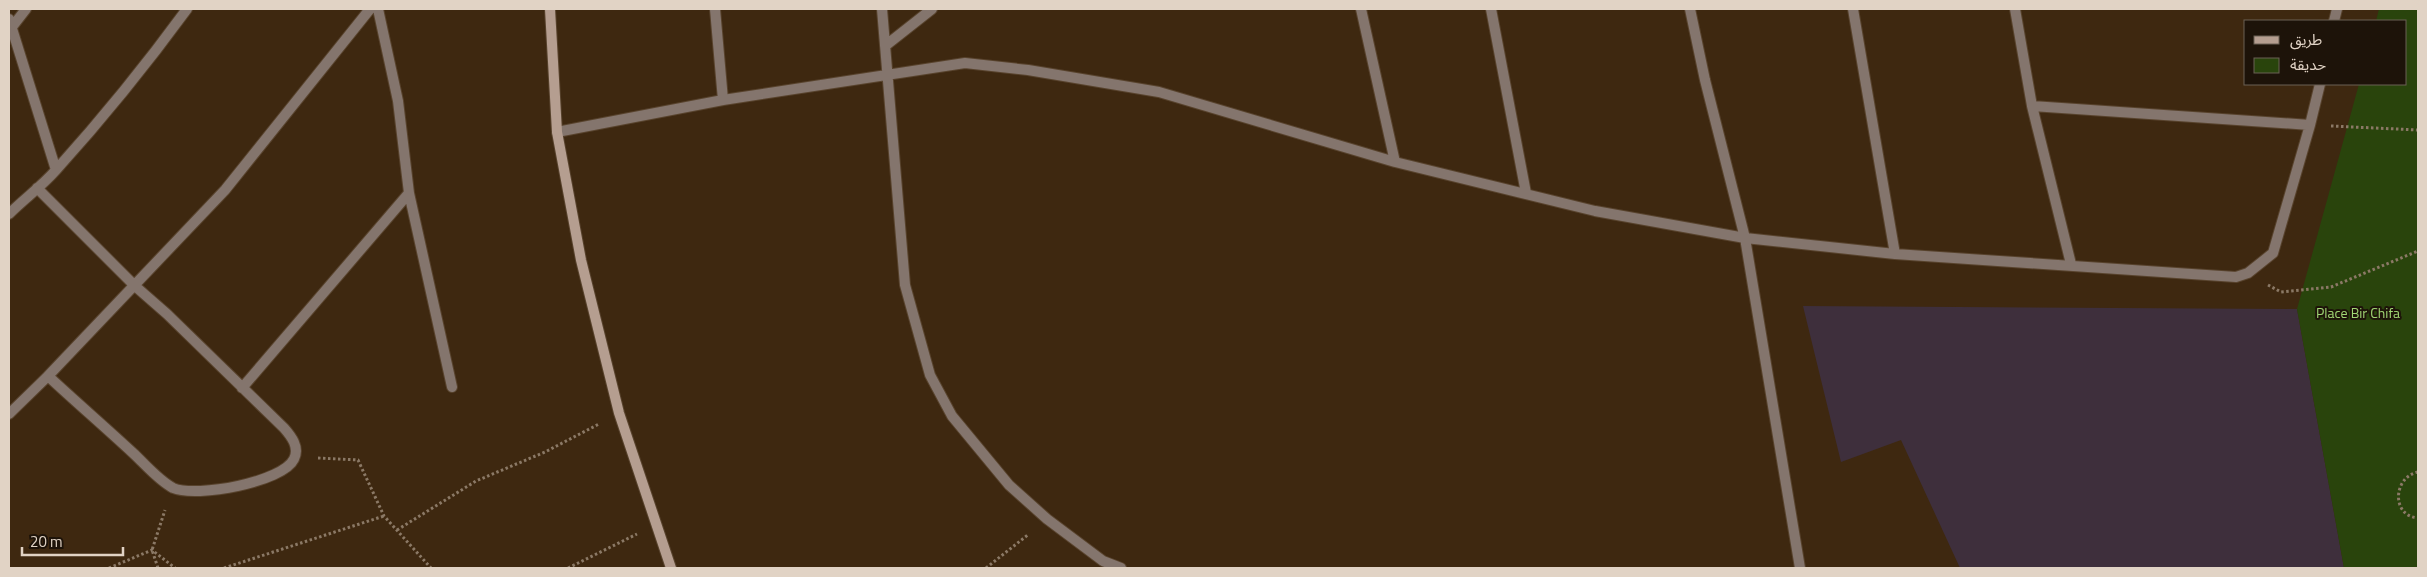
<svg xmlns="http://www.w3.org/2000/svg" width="2427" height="577" font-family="'Titillium Web','Noto Sans Arabic',sans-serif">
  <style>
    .education { fill: #3e2f3c }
    .green { fill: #29440c }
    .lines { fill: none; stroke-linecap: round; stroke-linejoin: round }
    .street-casing { stroke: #58432d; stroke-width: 12 }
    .secondary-casing { stroke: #58432d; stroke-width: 12 }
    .path { stroke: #8b7966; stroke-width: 3; stroke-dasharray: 2.5 2.5; stroke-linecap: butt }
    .street { stroke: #84756d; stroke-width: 10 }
    .secondary { stroke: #b59e90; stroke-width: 10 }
    .labels { text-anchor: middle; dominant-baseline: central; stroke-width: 4; stroke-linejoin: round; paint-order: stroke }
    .park-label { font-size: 14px; fill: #a1d774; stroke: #1d1309 }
  </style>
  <rect width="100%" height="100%" fill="#3e2810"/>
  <path class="education" d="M 1803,306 L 2297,309 L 2344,568 L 1960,568 L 1901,440 L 1841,462 Z"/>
  <path class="green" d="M 2379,9 L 2418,9 L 2418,568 L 2344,568 L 2297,309 L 2359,84 L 2406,84 L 2406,21 L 2376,21 Z"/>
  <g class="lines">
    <defs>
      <path id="street" d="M 378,9 L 398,101 L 409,193 L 452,387
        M 715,9 L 723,100
        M 882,9 L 905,285 L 930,375 L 952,416 L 1009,485 L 1047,519 L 1103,561 L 1121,568
        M 1361,9 L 1395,162
        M 1491,9 L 1526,193
        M 1690,9 L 1705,80 L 1745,238 L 1800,568
        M 1853,9 L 1895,254
        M 2015,9 L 2032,106 L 2071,264
        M 9,19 L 56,170
        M 2334,21 L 2337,9
        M 12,27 L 26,9
        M 885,46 L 932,9
        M 2032,106 L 2310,125
        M 557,132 L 723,100 L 965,63 L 1028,70 L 1159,92 L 1395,162 L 1595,211 L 1745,238 L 1895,254 L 2236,277 L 2248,273 L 2273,253 L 2310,125 L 2320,84
        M 37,188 L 135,286 L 167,314 L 284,428 C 291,436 300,447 294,459 C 283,482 197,498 173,488 C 158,480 145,464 133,453 C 105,427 76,402 48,376
        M 9,214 C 24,199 42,186 56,170 C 103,118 146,65 187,9
        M 242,388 L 409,193
        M 9,414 L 48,376 L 225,190 L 370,9"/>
      <path id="secondary" d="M 550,9 L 557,132 L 581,260 L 619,413 L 671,568"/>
    </defs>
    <use href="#street" class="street-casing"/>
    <use href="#secondary" class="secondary-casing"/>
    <path class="path" d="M 2331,126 L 2418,130
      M 2268,285 L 2281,292 L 2331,287 L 2418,251
      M 318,458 L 358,460 L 384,516 L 431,568
      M 2418,472 C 2393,477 2391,516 2418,518
      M 397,530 L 476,481 L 545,452 L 599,424
      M 109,568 L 152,550 L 175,568
      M 158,568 L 152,550 L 165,510
      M 224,568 L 384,516
      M 568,568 L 637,534
      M 986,568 L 1029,534"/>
    <use href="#street" class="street"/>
    <use href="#secondary" class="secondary"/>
  </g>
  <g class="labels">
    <g class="park-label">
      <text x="2358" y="312">Place Bir Chifa</text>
    </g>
  </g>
  <rect width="2427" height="577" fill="none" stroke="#e1d3c5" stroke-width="20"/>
  <rect x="2244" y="20" width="162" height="65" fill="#1d1309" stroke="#6b6054"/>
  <rect x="2254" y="36" width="25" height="8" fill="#b59e90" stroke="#6b6054"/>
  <text x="2290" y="45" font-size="15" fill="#e1d3c5">طريق</text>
  <rect x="2254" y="58" width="25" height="15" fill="#29440c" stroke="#6b6054"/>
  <text x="2290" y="70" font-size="15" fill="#e1d3c5">حديقة</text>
  <path d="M22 547v8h101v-8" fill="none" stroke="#e1d3c5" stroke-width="2.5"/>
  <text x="30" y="547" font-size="15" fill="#e1d3c5" stroke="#1d1309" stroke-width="4" paint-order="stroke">20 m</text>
</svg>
